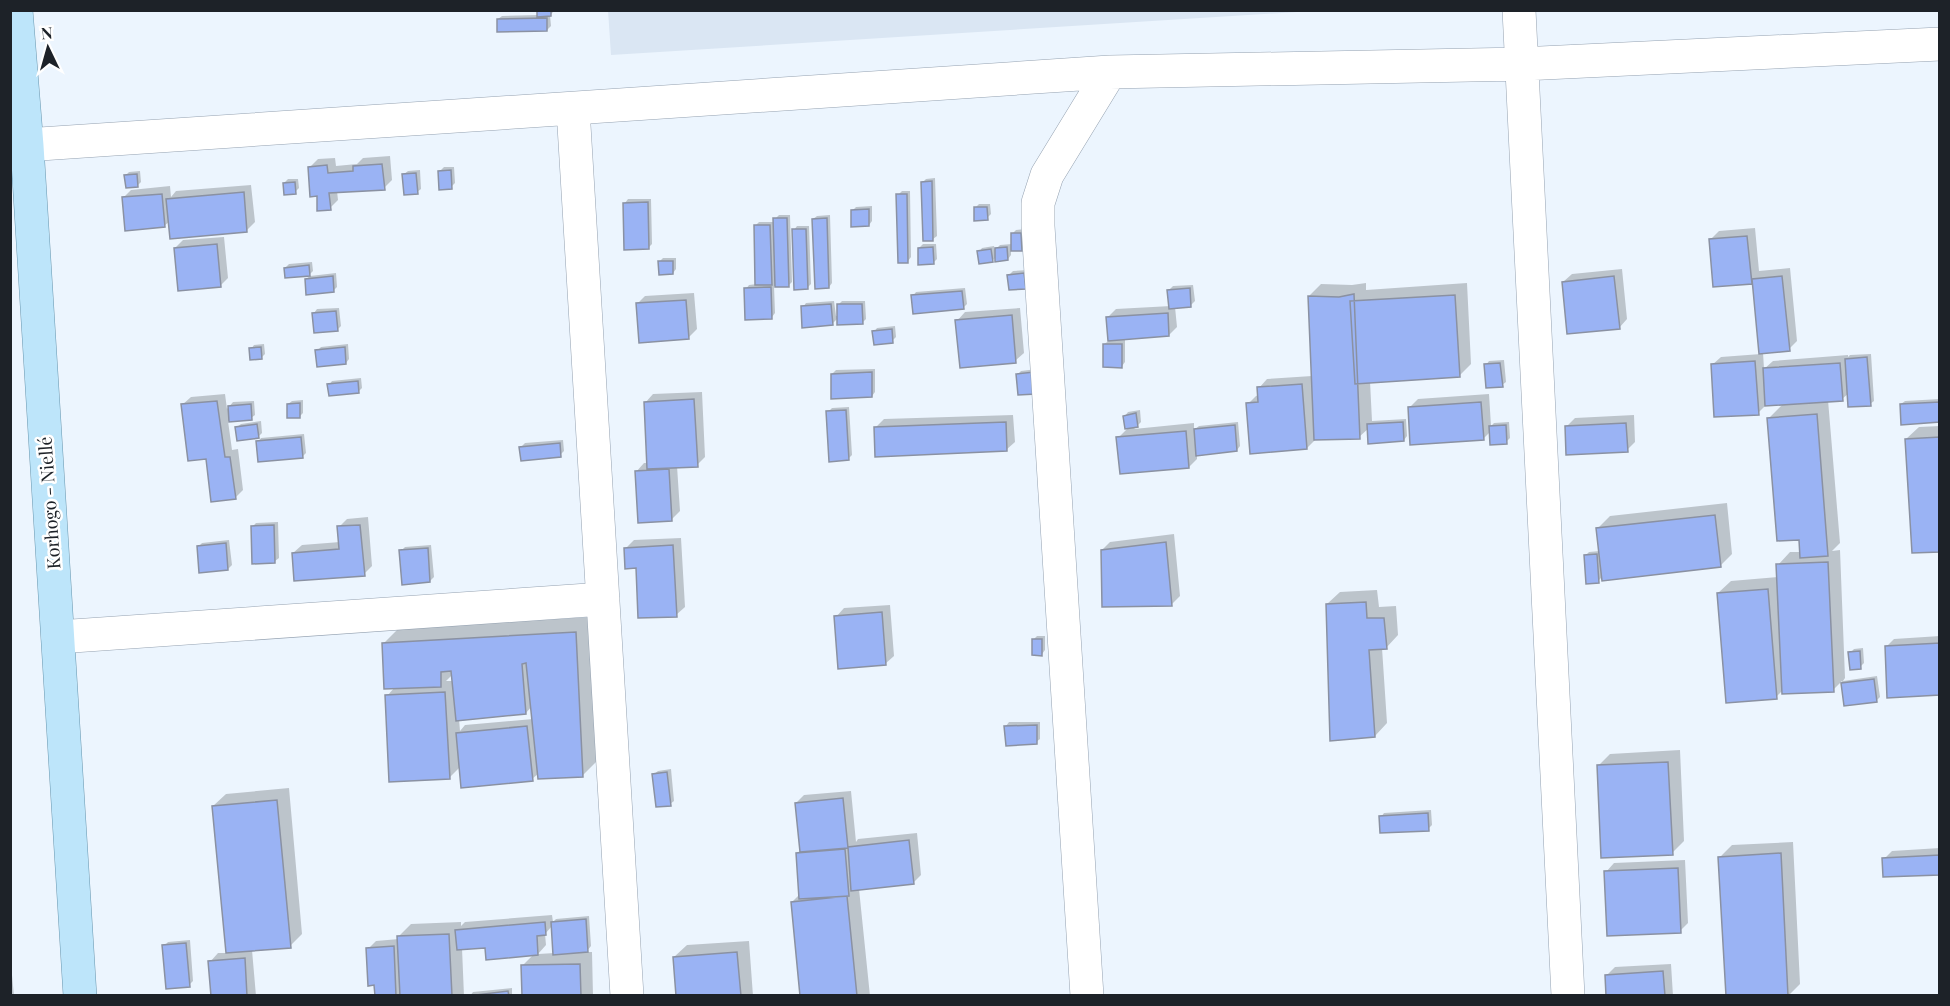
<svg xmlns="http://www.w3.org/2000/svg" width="1950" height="1006" font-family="'Playfair Display',serif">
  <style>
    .built { fill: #dae6f3 }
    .shadow { fill: #0003; fill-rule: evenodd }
    .building { fill: #9ab3f4; stroke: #8a91a2; stroke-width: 1.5 }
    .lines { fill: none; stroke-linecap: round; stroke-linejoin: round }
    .minor-casing { stroke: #95a2b1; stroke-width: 34 }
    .primary-casing { stroke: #6896ae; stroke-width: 34 }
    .minor { stroke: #fff; stroke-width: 33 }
    .primary { stroke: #bde5fa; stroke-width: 33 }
    .labels { text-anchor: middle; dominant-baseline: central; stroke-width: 5; stroke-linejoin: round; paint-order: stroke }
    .street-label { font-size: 18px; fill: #1d2228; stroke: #fff }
  </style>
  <rect width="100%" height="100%" fill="#ecf5fe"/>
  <path class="built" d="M 608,10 L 1313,10 L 1313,11 L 611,55 Z"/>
  <path class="shadow" d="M 539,10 L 555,10 L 550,15 L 551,26 L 547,30 L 498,19 L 502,16 L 539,15 Z
    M 390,156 L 392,180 L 384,188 L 337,191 L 338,200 L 330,208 L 319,194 L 310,167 L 318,159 L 335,158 L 336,166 L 357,164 L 363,158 Z
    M 444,167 L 454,167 L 455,183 L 451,187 L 440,171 Z
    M 420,170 L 421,189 L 417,192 L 404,174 L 408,171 Z
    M 140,171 L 141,182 L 137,186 L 126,175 L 129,172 Z
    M 935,178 L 937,236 L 933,239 L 923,182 L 926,179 Z
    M 288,179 L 298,179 L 299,188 L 295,192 L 284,183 Z
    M 251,185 L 255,222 L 246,231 L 170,221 L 164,226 L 123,198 L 131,190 L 170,186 L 171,197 L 176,191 Z
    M 902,191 L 910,191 L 911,257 L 908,261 L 898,195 Z
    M 628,199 L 651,199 L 652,244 L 649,247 L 625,203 Z
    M 979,204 L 990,204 L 991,214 L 987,218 L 975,208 Z
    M 872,206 L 872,221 L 869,225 L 853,210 L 856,207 Z
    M 779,215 L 790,215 L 792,282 L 788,286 L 774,286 L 775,313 L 772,317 L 746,289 L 749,285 L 757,284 L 755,226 L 759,222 L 775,222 L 775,219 Z
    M 830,215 L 832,283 L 829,287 L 813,219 L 817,216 Z
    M 797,226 L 809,226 L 811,284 L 807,288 L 794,230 Z
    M 1755,228 L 1759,271 L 1790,268 L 1797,341 L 1789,349 L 1763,352 L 1764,369 L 1773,361 L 1848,355 L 1848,357 L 1850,355 L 1871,354 L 1874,401 L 1870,404 L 1849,393 L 1842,399 L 1828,400 L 1840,543 L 1832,551 L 1840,550 L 1845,678 L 1843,681 L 1877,676 L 1880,697 L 1876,701 L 1845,704 L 1842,681 L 1833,690 L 1783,690 L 1776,697 L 1718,593 L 1731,581 L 1778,577 L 1778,565 L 1790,552 L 1802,552 L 1801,538 L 1768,419 L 1783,404 L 1766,405 L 1758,413 L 1712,365 L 1721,357 L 1761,354 L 1754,282 L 1715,285 L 1711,239 L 1719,231 Z
    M 1025,229 L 1025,246 L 1021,250 L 1011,250 L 1011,255 L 1008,259 L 997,256 L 992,261 L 979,252 L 982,248 L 994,246 L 995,250 L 1000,245 L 1012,244 L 1012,234 L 1016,230 Z
    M 224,237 L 228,278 L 220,286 L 175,248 L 183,240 Z
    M 923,244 L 936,244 L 937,259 L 933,263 L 919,248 Z
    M 663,258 L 676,258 L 676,269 L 673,273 L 659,262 Z
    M 312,262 L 313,271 L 309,275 L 285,268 L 289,264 Z
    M 1622,269 L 1627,319 L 1619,328 L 1563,282 L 1572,274 Z
    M 1028,270 L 1029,284 L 1009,275 L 1013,271 Z
    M 336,273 L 337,287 L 333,291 L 306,279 L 310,276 Z
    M 1366,283 L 1366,290 L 1467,283 L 1471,364 L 1459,376 L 1370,381 L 1372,421 L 1406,419 L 1407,436 L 1404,440 L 1369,428 L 1359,437 L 1316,439 L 1307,448 L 1248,404 L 1256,396 L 1259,395 L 1259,388 L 1267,379 L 1312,376 L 1309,296 L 1321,284 L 1352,285 Z
    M 1193,285 L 1195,301 L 1191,305 L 1175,307 L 1177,327 L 1169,335 L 1125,338 L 1125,362 L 1122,366 L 1104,344 L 1109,341 L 1108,317 L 1116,309 L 1171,306 L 1169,290 L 1173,286 Z
    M 965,288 L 967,304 L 963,308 L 913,296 L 916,292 Z
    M 694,293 L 697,329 L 688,338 L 637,304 L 645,296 Z
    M 834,301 L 836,316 L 838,316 L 838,305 L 842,301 L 865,301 L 866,319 L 862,323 L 838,318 L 832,324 L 803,307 L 806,303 Z
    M 339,308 L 341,326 L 337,330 L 314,313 L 317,309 Z
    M 1020,308 L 1024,353 L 1015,361 L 957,321 L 965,312 Z
    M 895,326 L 896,337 L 892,341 L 874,332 L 877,328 Z
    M 264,344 L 265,354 L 261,358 L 251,349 L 254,345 Z
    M 348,344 L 349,359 L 346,363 L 317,351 L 321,347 Z
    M 1504,360 L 1506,382 L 1502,385 L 1486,365 L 1489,361 Z
    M 875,369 L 875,392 L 872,396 L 832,374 L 836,370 Z
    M 1037,369 L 1039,389 L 1018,374 L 1021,371 Z
    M 361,378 L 362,388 L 358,392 L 329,385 L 332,381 Z
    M 702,392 L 705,457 L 697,465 L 677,466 L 680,511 L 671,520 L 636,472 L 644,463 L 649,463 L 645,403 L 653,394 Z
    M 225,394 L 227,409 L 233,402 L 254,401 L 255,415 L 251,418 L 228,421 L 232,450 L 238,449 L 243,490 L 235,498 L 207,458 L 182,405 L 191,397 Z
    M 1489,394 L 1491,426 L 1494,423 L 1509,422 L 1510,438 L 1506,442 L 1491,431 L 1484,438 L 1410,407 L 1418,399 Z
    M 1940,399 L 1940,421 L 1901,404 L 1905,401 Z
    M 303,400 L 303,413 L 300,416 L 288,404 L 292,401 Z
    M 849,407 L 852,455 L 848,459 L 828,412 L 832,408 Z
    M 1140,410 L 1141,422 L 1134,429 L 1194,423 L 1194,430 L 1199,426 L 1238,422 L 1240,446 L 1237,450 L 1197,454 L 1197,459 L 1189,467 L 1118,438 L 1127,429 L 1125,416 L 1128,412 Z
    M 1013,415 L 1015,442 L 1006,450 L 875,428 L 884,419 Z
    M 1634,415 L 1635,442 L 1627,450 L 1566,427 L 1575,418 Z
    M 261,421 L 262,433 L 258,437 L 237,427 L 241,424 Z
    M 1940,426 L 1940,550 L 1906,439 L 1919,427 Z
    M 304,434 L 306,453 L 302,457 L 258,442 L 261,438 Z
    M 563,440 L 564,451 L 560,455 L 521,447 L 525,443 Z
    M 1727,503 L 1732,554 L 1720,566 L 1602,577 L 1598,581 L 1585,556 L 1589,552 L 1600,551 L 1597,529 L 1610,516 Z
    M 368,517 L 372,566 L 364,574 L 293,553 L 302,545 L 340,542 L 339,527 L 347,519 Z
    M 278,522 L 279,558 L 275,561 L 253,526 L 256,523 Z
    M 1174,534 L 1180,596 L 1172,604 L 1102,550 L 1110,542 Z
    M 681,538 L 685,607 L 676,615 L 637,567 L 626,548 L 634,540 Z
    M 229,540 L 232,565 L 228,569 L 199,546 L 202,543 Z
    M 431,545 L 434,577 L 430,581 L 401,551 L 405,547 Z
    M 1377,590 L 1379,607 L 1396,606 L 1398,635 L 1386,648 L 1382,648 L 1387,723 L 1375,736 L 1327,604 L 1340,592 Z
    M 890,605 L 894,656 L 885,664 L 836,617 L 844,608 Z
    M 591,617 L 598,760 L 582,776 L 539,773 L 532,779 L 460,767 L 450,777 L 387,696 L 395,687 L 383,644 L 399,628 ZM 453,674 L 454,681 L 446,681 ZM 532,706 L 533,719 L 465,725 L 460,731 L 459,719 L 526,713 Z
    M 1037,636 L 1045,636 L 1045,650 L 1042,654 L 1033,640 Z
    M 1940,636 L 1940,693 L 1886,647 L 1894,639 Z
    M 1863,648 L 1864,663 L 1860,667 L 1850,653 L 1854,649 Z
    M 1009,722 L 1040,722 L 1040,739 L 1036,742 L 1006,726 Z
    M 1680,750 L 1684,841 L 1672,853 L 1598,766 L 1610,754 Z
    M 671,769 L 674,801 L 670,804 L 654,774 L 658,771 Z
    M 289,788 L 302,934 L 290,946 L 252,950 L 256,996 L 213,996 L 210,962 L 218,953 L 227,953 L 213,806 L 226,794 Z
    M 851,791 L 856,842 L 858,839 L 917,833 L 921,875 L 913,883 L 859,889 L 870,996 L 802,996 L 792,902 L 800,894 L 797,853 L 801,850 L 796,803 L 804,795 Z
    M 1431,810 L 1432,825 L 1428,829 L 1381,817 L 1384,813 Z
    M 1793,842 L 1800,984 L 1788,996 L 1727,996 L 1720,857 L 1732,845 Z
    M 1940,848 L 1940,873 L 1884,859 L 1892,851 Z
    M 1685,860 L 1688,923 L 1680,931 L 1606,872 L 1614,863 Z
    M 552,915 L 553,922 L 556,919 L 589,916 L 591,946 L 586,952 L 592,952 L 593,996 L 523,996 L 522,966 L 534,954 L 486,946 L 462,948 L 464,996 L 376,996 L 368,949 L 376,941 L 399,939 L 399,936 L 411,924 L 461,922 L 461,926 L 465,922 ZM 552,926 L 555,953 L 538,954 L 546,945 L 545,934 Z
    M 190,940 L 193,981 L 189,985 L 164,946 L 168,942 Z
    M 749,941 L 753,996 L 677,996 L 674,957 L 687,945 Z
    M 10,954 L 14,996 L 10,996 Z
    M 1671,964 L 1673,996 L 1608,996 L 1607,975 L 1615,967 Z
    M 512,988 L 512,996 L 470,996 L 473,992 Z"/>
  <path class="building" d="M 537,10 L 551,10 L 551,16 L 537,17 Z
    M 547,18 L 547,31 L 497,32 L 497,19 Z
    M 382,164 L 385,190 L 329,193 L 331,210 L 317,211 L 317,196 L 310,197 L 308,167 L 327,165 L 328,173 L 353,171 L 353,166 Z
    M 451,170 L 452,189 L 439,190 L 438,171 Z
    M 416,173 L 418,194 L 404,195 L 402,174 Z
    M 137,174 L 138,187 L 126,188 L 124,175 Z
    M 932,181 L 933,241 L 923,241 L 921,182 Z
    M 295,182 L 296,194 L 284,195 L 283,183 Z
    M 244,192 L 247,232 L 170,239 L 166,199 Z
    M 162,194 L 165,227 L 125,231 L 122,197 Z
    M 896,194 L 907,194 L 908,263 L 898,263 Z
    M 648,202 L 649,249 L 624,250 L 623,203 Z
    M 974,207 L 987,207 L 988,220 L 974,221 Z
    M 869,209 L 869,226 L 851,227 L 851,210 Z
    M 773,218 L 787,218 L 789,287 L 775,287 Z
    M 827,218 L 829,288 L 815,289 L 812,219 Z
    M 754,225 L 770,225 L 772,285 L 755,285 Z
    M 792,229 L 806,229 L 808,289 L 794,290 Z
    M 1011,233 L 1021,233 L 1022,251 L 1011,251 Z
    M 1747,236 L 1752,284 L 1713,287 L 1709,239 Z
    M 217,244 L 221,287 L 178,291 L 174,248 Z
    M 933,247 L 934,264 L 918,265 L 918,248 Z
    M 1007,247 L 1008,260 L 995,262 L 995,248 Z
    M 991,249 L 993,262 L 979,264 L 977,251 Z
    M 658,261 L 673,261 L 673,274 L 659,275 Z
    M 309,265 L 310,276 L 285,278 L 284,268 Z
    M 1024,273 L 1026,289 L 1009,290 L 1007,275 Z
    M 333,276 L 334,292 L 306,295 L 305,279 Z
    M 1614,276 L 1620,329 L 1567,334 L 1562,282 Z
    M 1782,276 L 1790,351 L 1759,354 L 1752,279 Z
    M 771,287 L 772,319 L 745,320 L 744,288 Z
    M 1190,288 L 1191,307 L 1169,309 L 1167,290 Z
    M 962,291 L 964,309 L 913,314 L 911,295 Z
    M 1354,294 L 1360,439 L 1314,440 L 1308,296 L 1339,297 Z
    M 1455,295 L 1460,377 L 1355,384 L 1350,301 Z
    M 686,300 L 689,339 L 639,343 L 636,303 Z
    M 831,304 L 833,325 L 802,328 L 801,306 Z
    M 837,304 L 862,304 L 863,324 L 837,325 Z
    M 336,311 L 338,331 L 314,333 L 312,313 Z
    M 1168,313 L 1169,336 L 1108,341 L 1106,317 Z
    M 1012,315 L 1016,363 L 960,368 L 955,320 Z
    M 892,329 L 893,343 L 874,345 L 872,331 Z
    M 1103,344 L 1122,344 L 1122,368 L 1103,367 Z
    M 261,347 L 262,359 L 250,360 L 249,348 Z
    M 345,347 L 346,364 L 317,367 L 315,350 Z
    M 1867,357 L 1871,406 L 1848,407 L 1845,359 Z
    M 1755,361 L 1759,415 L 1714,417 L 1711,364 Z
    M 1500,363 L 1503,387 L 1486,388 L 1484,364 Z
    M 1840,363 L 1843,401 L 1765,406 L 1763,368 Z
    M 872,372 L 872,397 L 831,399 L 831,374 Z
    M 1034,372 L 1036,394 L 1018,395 L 1016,374 Z
    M 358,381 L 359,393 L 329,396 L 327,384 Z
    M 1302,384 L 1307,449 L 1250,454 L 1246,403 L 1258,402 L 1257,387 Z
    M 694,399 L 698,467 L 647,469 L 644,402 Z
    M 217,401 L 225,457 L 230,457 L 236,499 L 211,502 L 206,459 L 188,461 L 181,404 Z
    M 1481,402 L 1484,440 L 1410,445 L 1408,407 Z
    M 1940,402 L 1940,422 L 1901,425 L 1900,404 Z
    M 300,403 L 300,418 L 287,418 L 287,404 Z
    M 251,404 L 252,420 L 229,422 L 228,406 Z
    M 846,410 L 849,460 L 829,462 L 826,411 Z
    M 1136,413 L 1138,427 L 1125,429 L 1123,416 Z
    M 1817,414 L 1828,556 L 1800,558 L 1799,540 L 1777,541 L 1767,418 Z
    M 1006,422 L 1007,451 L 875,457 L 874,427 Z
    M 1403,422 L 1404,441 L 1368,444 L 1367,424 Z
    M 1626,423 L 1628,452 L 1566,455 L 1565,426 Z
    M 257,424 L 259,438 L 237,441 L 235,427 Z
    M 1235,425 L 1237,451 L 1196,456 L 1194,429 Z
    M 1506,425 L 1507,444 L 1490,445 L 1489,426 Z
    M 1186,431 L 1189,468 L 1120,474 L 1116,437 Z
    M 301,437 L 303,458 L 258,462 L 256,441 Z
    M 1940,437 L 1940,552 L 1912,553 L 1905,439 Z
    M 560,443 L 561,457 L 521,461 L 519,447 Z
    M 669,469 L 672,521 L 638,523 L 635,471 Z
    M 1715,515 L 1721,567 L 1602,581 L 1596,528 Z
    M 274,525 L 275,563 L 252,564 L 251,526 Z
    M 360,525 L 365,576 L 294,581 L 292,553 L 339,549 L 337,526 Z
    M 1166,542 L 1172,606 L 1102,607 L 1101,550 Z
    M 226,543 L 228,570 L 199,573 L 197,546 Z
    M 673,545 L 677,617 L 638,618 L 636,568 L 625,569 L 624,548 Z
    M 428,548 L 430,582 L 402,585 L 399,550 Z
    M 1597,554 L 1599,583 L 1586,584 L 1584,555 Z
    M 1828,562 L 1834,692 L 1782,694 L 1776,564 Z
    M 1768,589 L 1777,699 L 1726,703 L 1717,593 Z
    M 1366,602 L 1367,618 L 1384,618 L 1387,649 L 1369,650 L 1375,737 L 1330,741 L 1326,604 Z
    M 882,612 L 886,665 L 838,669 L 834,616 Z
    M 576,632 L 583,777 L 538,779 L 526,663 L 522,664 L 526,714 L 456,721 L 451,671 L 441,672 L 441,687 L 384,689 L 382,643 Z
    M 1032,639 L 1042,639 L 1042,656 L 1032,655 Z
    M 1940,643 L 1940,695 L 1887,698 L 1885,646 Z
    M 1860,651 L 1861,669 L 1850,670 L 1848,652 Z
    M 1874,679 L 1877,702 L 1844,706 L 1841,683 Z
    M 445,692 L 450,779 L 389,782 L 385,695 Z
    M 1037,725 L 1037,744 L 1006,746 L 1004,726 Z
    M 527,726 L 533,781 L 461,788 L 456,733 Z
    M 1668,762 L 1673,855 L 1601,858 L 1597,765 Z
    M 667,772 L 671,806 L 656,807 L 652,774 Z
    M 843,798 L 848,848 L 800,852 L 795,803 Z
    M 277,800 L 291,948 L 226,953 L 212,806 Z
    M 1428,813 L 1429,831 L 1380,833 L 1379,816 Z
    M 909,840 L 914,884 L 851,891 L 848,847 Z
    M 845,849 L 849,896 L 799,899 L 796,853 Z
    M 1781,853 L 1788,996 L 1726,996 L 1718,857 Z
    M 1940,855 L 1940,875 L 1883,877 L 1882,858 Z
    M 1678,868 L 1681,933 L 1607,936 L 1604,871 Z
    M 847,896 L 857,996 L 800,996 L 791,902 Z
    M 586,919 L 588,952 L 553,955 L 551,922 Z
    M 545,922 L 546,935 L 537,936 L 538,955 L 486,960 L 485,948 L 457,950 L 455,930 Z
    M 449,934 L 452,996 L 400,996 L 397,936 Z
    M 186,943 L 190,987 L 166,989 L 162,945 Z
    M 394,946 L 396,996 L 375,996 L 374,985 L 368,986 L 366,948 Z
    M 737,952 L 741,996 L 676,996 L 673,957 Z
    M 245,958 L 247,996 L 211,996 L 208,961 Z
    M 580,964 L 581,996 L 522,996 L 521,965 Z
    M 1663,971 L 1665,996 L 1606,996 L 1605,975 Z
    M 508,991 L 509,996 L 468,996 Z"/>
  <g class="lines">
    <defs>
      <path id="minor" d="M 1519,10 L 1568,996
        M 573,109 L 627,996
        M 10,146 L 1110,72 L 1521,64 L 1940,44
        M 58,637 L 603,599
        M 1087,996 L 1038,226 L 1038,203 L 1047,175 L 1110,72"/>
      <path id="primary" d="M 16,10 L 27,146 L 80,996"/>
    </defs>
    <use href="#minor" class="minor-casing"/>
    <use href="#primary" class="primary-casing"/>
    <use href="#minor" class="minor"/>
    <use href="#primary" class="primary"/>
  </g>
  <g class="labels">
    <g class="street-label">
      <text transform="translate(49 503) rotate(-94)">Korhogo - Niellé</text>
    </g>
  </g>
  <rect width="1950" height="1006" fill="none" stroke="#1d2228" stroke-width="24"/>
  <g transform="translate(48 48) rotate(355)" stroke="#ffffff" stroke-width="4.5" paint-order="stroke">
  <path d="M0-4.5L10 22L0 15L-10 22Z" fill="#1d2228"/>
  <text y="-9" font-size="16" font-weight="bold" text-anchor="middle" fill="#1d2228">N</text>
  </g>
</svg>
